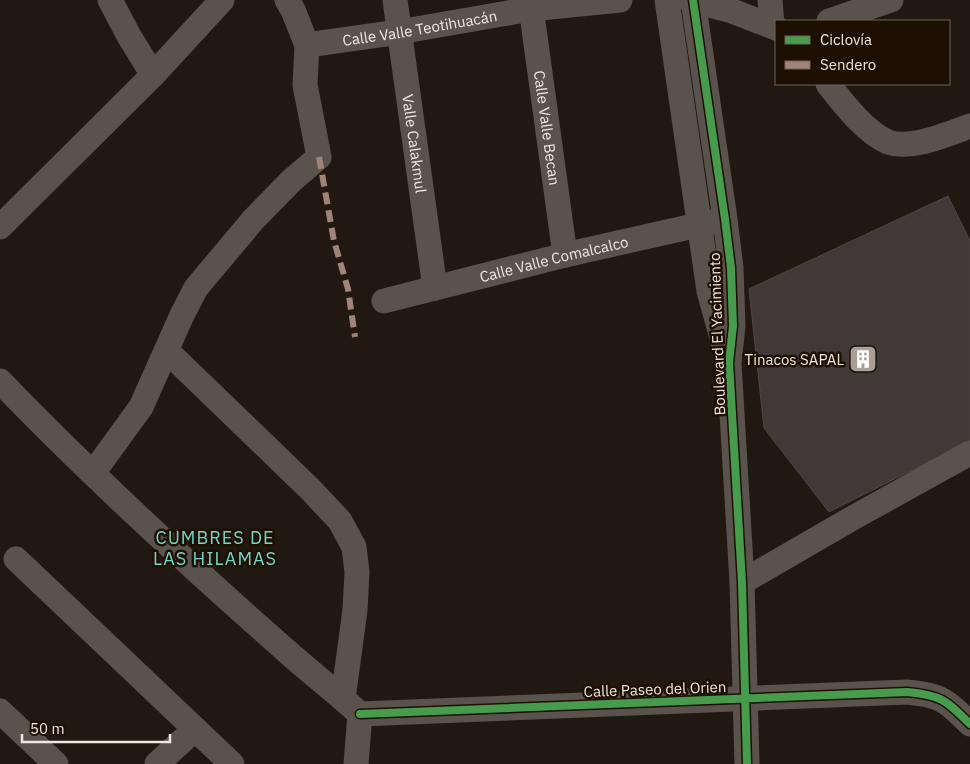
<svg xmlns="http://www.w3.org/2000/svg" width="970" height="764" font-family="'IBM Plex Sans',sans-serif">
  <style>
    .building { fill: #413938; stroke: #4e4747 }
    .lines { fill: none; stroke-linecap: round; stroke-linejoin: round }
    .minor { stroke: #5a534d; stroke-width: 25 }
    .quiet { stroke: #a18479; stroke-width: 6; stroke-dasharray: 12 6; stroke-linecap: butt }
    .cycleway-casing { stroke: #1e0f03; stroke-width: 11 }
    .cycleway { stroke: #469c4c; stroke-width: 8 }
    .labels { text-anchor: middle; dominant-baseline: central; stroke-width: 5; stroke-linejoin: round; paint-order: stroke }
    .street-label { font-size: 15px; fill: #f2e7de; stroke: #1e0f03 }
    .poi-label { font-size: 15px; fill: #f2e7de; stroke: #1e0f03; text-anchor: end }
    .quarter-label { font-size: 18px; letter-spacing: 1px; fill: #6fd8ca; stroke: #1e0f03 }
  </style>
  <rect width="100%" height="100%" fill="#211911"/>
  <path class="building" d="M 948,196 L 970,241 L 970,441 L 829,512 L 764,428 L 749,289 Z"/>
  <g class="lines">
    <g class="minor">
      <path d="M 110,0 L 129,36 L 153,75"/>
      <path id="s1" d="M 395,0 L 435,288"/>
      <path id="s2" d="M 530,0 L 565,255"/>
      <path d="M 667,0 L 709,291 L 725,349"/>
      <path d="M 690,0 L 732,11 L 776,28"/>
      <path d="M 693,0 L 725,219 L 731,268 L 733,326 L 729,363 L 742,582 L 747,764"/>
      <path d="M 770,0 L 772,25"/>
      <path d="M 829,21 L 891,0"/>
      <path id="s3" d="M 307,45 L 399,32 L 531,9 L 620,0"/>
      <path d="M 828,84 C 843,103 865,132 888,142 C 911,150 948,134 970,126"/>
      <path d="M 0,227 L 153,75 L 222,0"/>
      <path id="s4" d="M 384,301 L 565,255 L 716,221"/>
      <path d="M 167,351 L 311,490 L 340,521 L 354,547 L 357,572 L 355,610 L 343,699"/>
      <path d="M 0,381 C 92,477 191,567 291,655 C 314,675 338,694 360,714"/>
      <path d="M 93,473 L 141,407 L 182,315 L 196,288 L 253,220 L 291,181 L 319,157 L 305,85 L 307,45 L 293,10 L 287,0"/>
      <path d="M 16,559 L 232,764"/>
      <path d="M 742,582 L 858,515 L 970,453"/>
      <path d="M 0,711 L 56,764"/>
      <path d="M 360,714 L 907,692 C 941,695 946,700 970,724"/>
      <path d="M 157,764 L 195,729"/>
      <path d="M 356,764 L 360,714"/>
    </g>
    <path class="quiet" d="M 319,157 L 334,241 L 348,289 L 355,337"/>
    <defs>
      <path id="cycleway" d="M 693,0 L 725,219 L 731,268 L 733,326 L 729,363 L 742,582 L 747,764
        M 360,714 L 907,692 C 941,695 946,700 970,724"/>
    </defs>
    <use href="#cycleway" class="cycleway-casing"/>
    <use href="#cycleway" class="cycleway"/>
  </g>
  <defs>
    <symbol id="building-square" viewBox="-11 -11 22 22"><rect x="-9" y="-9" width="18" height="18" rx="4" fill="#a99f96" stroke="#1e0f03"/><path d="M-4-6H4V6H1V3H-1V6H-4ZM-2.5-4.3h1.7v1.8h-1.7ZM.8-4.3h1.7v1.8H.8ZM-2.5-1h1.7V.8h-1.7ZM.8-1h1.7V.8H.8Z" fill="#fff"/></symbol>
  </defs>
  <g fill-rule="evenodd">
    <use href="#building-square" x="847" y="343" width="32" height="32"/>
  </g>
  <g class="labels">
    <g class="street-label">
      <text stroke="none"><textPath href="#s3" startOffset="114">Calle Valle Teotihuacán</textPath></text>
      <text stroke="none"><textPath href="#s2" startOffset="129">Calle Valle Becan</textPath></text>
      <text stroke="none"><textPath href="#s1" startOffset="145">Valle Calakmul</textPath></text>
      <text stroke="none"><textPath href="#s4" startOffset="175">Calle Valle Comalcalco</textPath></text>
      <text transform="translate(717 334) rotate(-92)">Boulevard El Yacimiento</text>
      <text transform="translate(655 689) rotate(-2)">Calle Paseo del Orien</text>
    </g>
    <g class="poi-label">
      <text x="844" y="359">Tinacos SAPAL</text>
    </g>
    <g class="quarter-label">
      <text x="215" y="537">CUMBRES DE<tspan x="215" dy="21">LAS HILAMAS</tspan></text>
    </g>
  </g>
  <rect x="775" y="20" width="175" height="65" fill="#1e0f03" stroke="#73655b"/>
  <rect x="785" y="36" width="25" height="8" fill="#469c4c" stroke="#73655b"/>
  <text x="820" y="45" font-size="15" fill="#f2e7de">Ciclovía</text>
  <rect x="785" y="61" width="25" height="8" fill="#a18479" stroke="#73655b"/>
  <text x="820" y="70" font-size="15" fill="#f2e7de">Sendero</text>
  <path d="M22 734v8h148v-8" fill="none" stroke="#f2e7de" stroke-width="2.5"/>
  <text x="30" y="734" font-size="15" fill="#f2e7de" stroke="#1e0f03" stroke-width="4" paint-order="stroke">50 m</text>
</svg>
